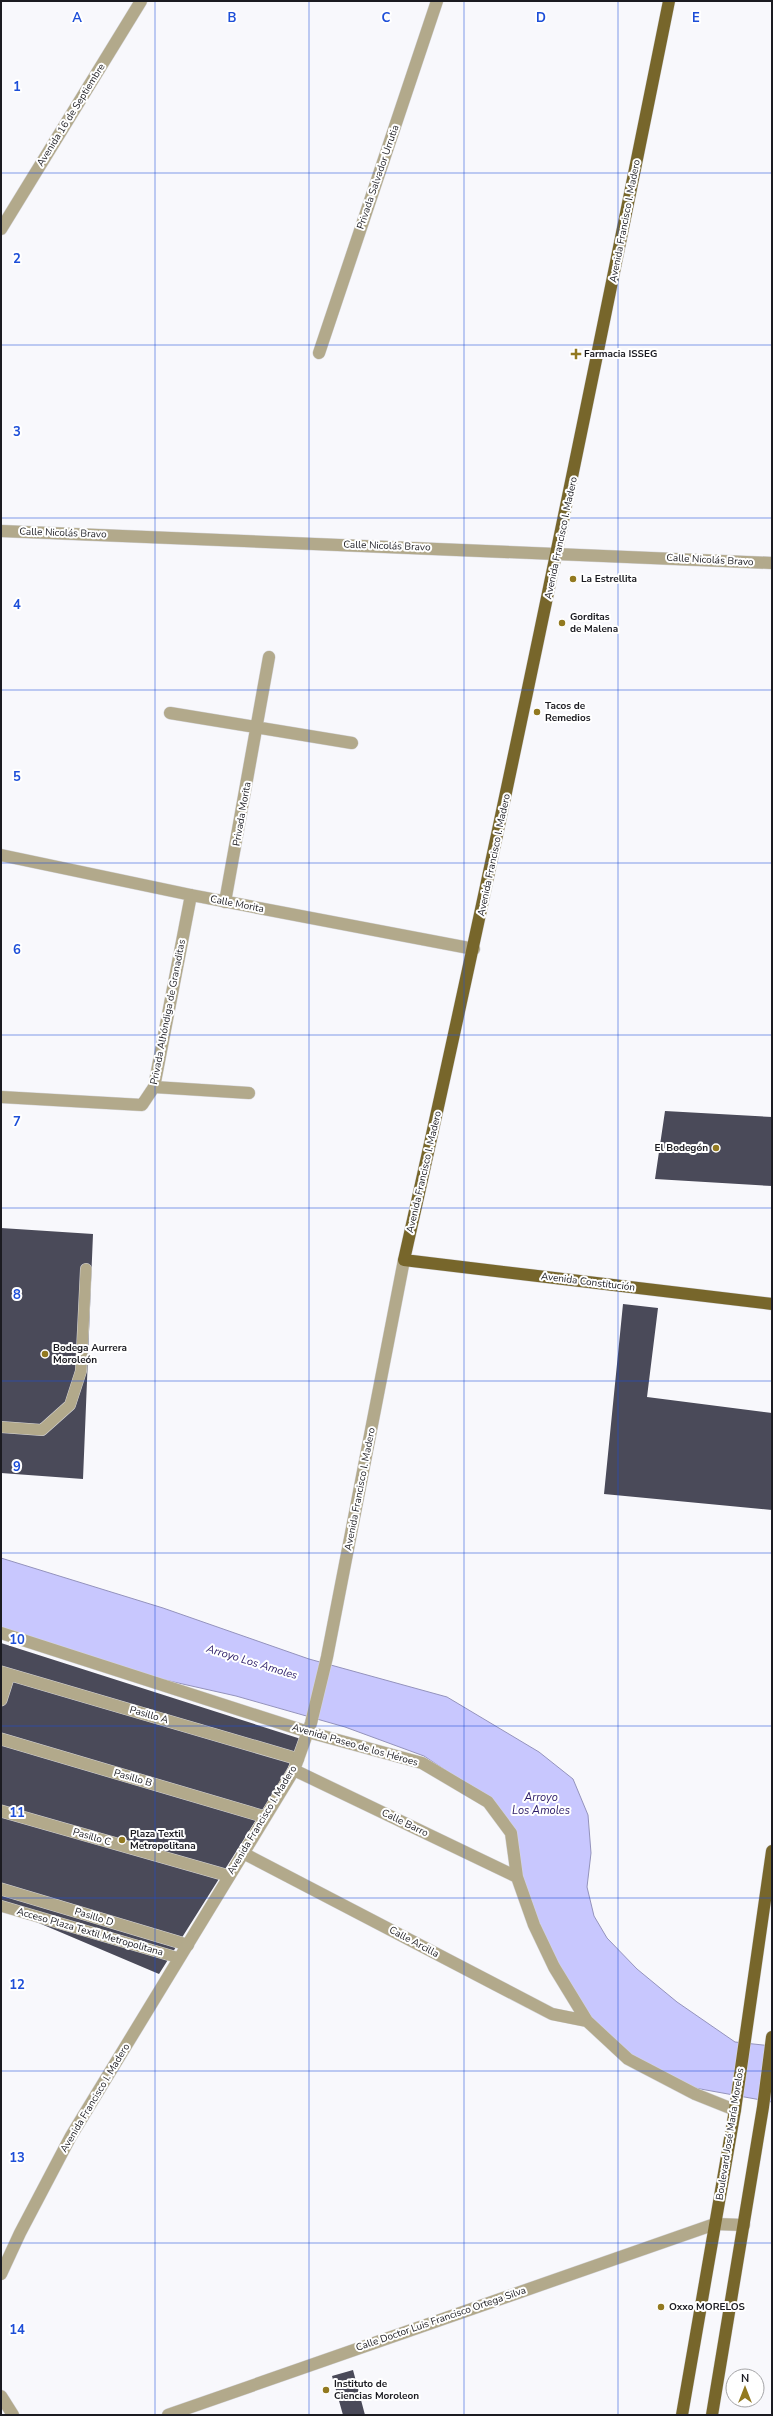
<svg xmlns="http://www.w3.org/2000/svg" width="773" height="2416" font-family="'Nunito Sans',sans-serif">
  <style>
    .water { fill: #c8c7fe; stroke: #9493bc }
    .building { fill: #4a4a59 }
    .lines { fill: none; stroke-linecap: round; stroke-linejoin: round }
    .service-casing { stroke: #d5d5d9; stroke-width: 12 }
    .pedestrian-casing { stroke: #d5d5d9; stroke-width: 13 }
    .minor-casing { stroke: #d5d5d9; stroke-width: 13 }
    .tertiary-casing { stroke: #d5d5d9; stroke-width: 13 }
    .primary-casing { stroke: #d5d5d9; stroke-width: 13 }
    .service { stroke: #b2a98b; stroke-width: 11 }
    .pedestrian { stroke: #b2a98b; stroke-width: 12 }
    .minor { stroke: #b2a98b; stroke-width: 12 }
    .tertiary { stroke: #b2a98b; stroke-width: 12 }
    .primary { stroke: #77662b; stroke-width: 12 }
    .grid { fill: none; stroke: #1d4ed8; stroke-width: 1; stroke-opacity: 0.55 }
    .poi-dot { fill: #927920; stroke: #fff; stroke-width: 1.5 }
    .labels { text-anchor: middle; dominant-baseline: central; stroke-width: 4; stroke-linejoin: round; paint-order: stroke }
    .street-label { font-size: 10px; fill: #1b1b21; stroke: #fff }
    .poi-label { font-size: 10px; font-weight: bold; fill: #1b1b21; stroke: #fff; text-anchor: start }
    .water-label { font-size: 11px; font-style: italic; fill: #2b1b67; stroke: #fff }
    .grid-label { font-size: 13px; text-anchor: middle; font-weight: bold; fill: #1d4ed8; stroke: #fff; stroke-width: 4; stroke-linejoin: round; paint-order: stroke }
  </style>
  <rect width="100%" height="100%" fill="#f8f8fc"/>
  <path class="water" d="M 1,1558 L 163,1608 L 309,1659 L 447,1697 L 539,1752 L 573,1779 L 588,1815 L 591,1853 L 587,1887 L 594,1916 L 607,1938 L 637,1969 L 677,2002 L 735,2042 L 772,2046 L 772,2102 L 684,2086 L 632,2058 L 585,2011 L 558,1967 L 539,1928 L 521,1877 L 515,1833 L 492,1801 L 424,1756 L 345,1727 L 236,1696 L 125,1671 L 1,1630 Z"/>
  <path class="building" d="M 665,1111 L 772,1117 L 772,1186 L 655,1179 Z
    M 1,1228 L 93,1234 L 83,1479 L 1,1473 Z
    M 623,1304 L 658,1308 L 647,1397 L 772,1413 L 772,1510 L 604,1494 Z
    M 1,1643 L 301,1739 L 285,1774 L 159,1974 L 1,1907 Z
    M 353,2370 L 365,2415 L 343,2415 L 332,2376 Z"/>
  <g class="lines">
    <defs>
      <path id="service" d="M 1,1427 L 42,1430 L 70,1405 L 81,1371 L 86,1269
        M 1,1906 L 179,1958"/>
      <path id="pedestrian" d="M 1,1672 L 298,1759
        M 1,1700 L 9,1675
        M 1,1739 L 265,1817
        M 1,1811 L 229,1876
        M 1,1889 L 188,1945"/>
      <path id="minor" d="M 319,353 L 437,1
        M 1,531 L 772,563
        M 170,713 L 352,743
        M 1,855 L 191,895 L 474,949
        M 225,902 L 269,657
        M 154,1087 L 249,1093
        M 1,1097 L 142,1105 L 154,1087 L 191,895
        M 1,1633 L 308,1732 L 422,1763 L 488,1802 L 511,1833 L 517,1877 L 534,1925 L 554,1967 L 587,2021 L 628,2059 L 695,2094 L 735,2110
        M 294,1770 L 517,1877
        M 243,1853 L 552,2014 L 587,2021
        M 1,2274 L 20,2233 L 71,2136 L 294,1770 L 311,1723 L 327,1657 L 404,1260
        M 1,2396 L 13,2415
        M 168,2415 L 715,2224 L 744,2225"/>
      <path id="tertiary" d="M 1,229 L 141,1"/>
      <path id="primary" d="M 669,1 C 584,422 498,842 404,1260 L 772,1304
        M 682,2415 L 735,2110 L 772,1851
        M 712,2415 L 763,2107 L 772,2037"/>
    </defs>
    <use href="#service" class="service-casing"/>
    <use href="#pedestrian" class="pedestrian-casing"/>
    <use href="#minor" class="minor-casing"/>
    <use href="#tertiary" class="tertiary-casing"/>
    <use href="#primary" class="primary-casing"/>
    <use href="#service" class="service"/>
    <use href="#pedestrian" class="pedestrian"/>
    <use href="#minor" class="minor"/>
    <use href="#tertiary" class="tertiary"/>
    <use href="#primary" class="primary"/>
  </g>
  <path class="grid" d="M 155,1 L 155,2415M 309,1 L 309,2415M 464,1 L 464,2415M 618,1 L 618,2415M 1,173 L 772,173M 1,345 L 772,345M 1,518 L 772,518M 1,690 L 772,690M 1,863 L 772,863M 1,1035 L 772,1035M 1,1208 L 772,1208M 1,1381 L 772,1381M 1,1553 L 772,1553M 1,1726 L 772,1726M 1,1898 L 772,1898M 1,2071 L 772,2071M 1,2243 L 772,2243"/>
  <g class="poi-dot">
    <path d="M574 348h4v4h4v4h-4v4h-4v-4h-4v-4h4z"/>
    <circle cx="573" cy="579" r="4"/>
    <circle cx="562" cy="623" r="4"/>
    <circle cx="537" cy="712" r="4"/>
    <circle cx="716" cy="1148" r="4"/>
    <circle cx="45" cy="1354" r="4"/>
    <circle cx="122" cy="1840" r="4"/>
    <circle cx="661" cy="2307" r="4"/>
    <circle cx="326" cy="2390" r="4"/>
  </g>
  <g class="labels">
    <g class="street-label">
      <text transform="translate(71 115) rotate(-58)">Avenida 16 de Septiembre</text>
      <text transform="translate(378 177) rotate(-71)">Privada Salvador Urrutia</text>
      <text transform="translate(625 221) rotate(-79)">Avenida Francisco I. Madero</text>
      <text transform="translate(63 533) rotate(2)">Calle Nicolás Bravo</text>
      <text transform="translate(561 538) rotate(-78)">Avenida Francisco I. Madero</text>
      <text transform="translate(387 546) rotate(2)">Calle Nicolás Bravo</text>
      <text transform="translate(710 560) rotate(3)">Calle Nicolás Bravo</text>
      <text transform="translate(242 814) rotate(-80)">Privada Morita</text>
      <text transform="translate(494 855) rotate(-78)">Avenida Francisco I. Madero</text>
      <text transform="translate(237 904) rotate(11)">Calle Morita</text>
      <text transform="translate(168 1012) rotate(-79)">Privada Alhóndiga de Granaditas</text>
      <text transform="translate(424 1172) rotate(-77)">Avenida Francisco I. Madero</text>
      <text transform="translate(588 1282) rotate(7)">Avenida Constitución</text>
      <text transform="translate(360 1489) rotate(-79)">Avenida Francisco I. Madero</text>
      <text transform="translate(149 1715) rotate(16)">Pasillo A</text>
      <text transform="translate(355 1745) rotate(16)">Avenida Paseo de los Héroes</text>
      <text transform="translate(133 1778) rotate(16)">Pasillo B</text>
      <text transform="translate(262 1820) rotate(-59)">Avenida Francisco I. Madero</text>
      <text transform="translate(405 1823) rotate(26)">Calle Barro</text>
      <text transform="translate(92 1837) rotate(16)">Pasillo C</text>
      <text transform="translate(94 1917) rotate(17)">Pasillo D</text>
      <text transform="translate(90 1932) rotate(16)">Acceso Plaza Textil Metropolitana</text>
      <text transform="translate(414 1942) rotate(28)">Calle Arcilla</text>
      <text transform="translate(95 2098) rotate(-59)">Avenida Francisco I. Madero</text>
      <text transform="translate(730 2134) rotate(-81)">Boulevard José María Morelos</text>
      <text transform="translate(441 2319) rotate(-19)">Calle Doctor Luis Francisco Ortega Silva</text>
    </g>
    <g class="poi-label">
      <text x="584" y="354">Farmacia ISSEG</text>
      <text x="581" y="579">La Estrellita</text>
      <text x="570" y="617">Gorditas<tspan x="570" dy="12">de Malena</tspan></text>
      <text x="545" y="706">Tacos de<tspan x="545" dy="12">Remedios</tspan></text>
      <text x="708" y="1148" text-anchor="end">El Bodegón</text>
      <text x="53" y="1348">Bodega Aurrera<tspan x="53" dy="12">Moroleón</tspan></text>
      <text x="130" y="1834">Plaza Textil<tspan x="130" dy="12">Metropolitana</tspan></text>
      <text x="669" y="2307">Oxxo MORELOS</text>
      <text x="334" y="2384">Instituto de<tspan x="334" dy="12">Ciencias Moroleon</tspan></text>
    </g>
    <g class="water-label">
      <text transform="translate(252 1662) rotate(17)">Arroyo Los Amoles</text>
      <text x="541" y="1797">Arroyo<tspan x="541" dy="13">Los Amoles</tspan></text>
    </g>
  </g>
  <g class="grid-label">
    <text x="77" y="22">A</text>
    <text x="232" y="22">B</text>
    <text x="386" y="22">C</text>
    <text x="541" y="22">D</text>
    <text x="696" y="22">E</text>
    <text x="17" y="91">1</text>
    <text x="17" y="263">2</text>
    <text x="17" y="436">3</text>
    <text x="17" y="609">4</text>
    <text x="17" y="781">5</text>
    <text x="17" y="954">6</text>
    <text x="17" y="1126">7</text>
    <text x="17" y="1299">8</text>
    <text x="17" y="1471">9</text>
    <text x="17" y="1644">10</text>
    <text x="17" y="1817">11</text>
    <text x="17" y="1989">12</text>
    <text x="17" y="2162">13</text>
    <text x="17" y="2334">14</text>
  </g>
  <rect width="773" height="2416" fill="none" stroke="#1b1b21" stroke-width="4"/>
  <g transform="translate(745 2388)"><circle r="19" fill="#ffffff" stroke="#a4a4a6"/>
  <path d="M0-3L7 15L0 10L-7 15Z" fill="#927920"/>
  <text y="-6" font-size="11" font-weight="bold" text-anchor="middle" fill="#1b1b21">N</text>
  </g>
</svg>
